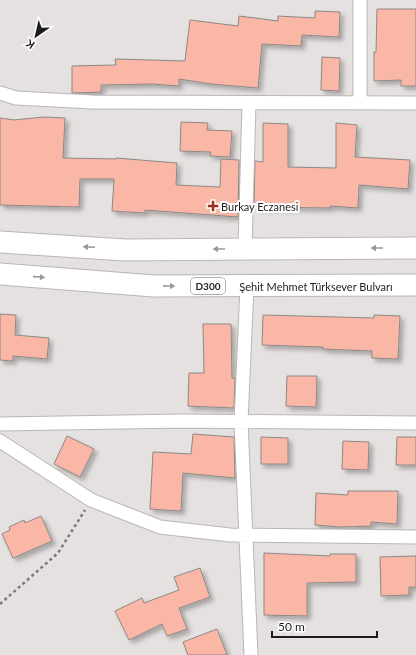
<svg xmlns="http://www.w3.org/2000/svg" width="416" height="655" font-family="Lato,sans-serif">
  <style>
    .building { fill: #fbb7a6; stroke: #8c8887; filter: url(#shadow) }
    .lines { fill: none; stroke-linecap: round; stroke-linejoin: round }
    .minor-casing { stroke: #bab6b5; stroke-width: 15 }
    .trunk-casing { stroke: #bab6b5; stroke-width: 23 }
    .path { stroke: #7c7978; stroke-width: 2.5; stroke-dasharray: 3 3; stroke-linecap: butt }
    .minor { stroke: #fff; stroke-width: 13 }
    .trunk { stroke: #fff; stroke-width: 21 }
    .oneway { fill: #9a9999 }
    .poi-dot { fill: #9a3219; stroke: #fff; stroke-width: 1.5 }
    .labels { text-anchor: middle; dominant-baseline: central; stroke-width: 4; stroke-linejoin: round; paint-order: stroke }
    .shield { fill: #fff; stroke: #626060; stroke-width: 1 }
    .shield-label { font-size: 10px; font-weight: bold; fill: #1e1c1c }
    .poi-label { font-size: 11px; fill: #1e1c1c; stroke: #fff; text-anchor: start }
    .street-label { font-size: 11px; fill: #1e1c1c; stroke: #fff }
  </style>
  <defs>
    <filter id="shadow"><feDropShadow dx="3.5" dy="3.5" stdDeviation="2" flood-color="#0004"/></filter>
  </defs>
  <rect width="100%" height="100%" fill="#e5e1e0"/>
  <path class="building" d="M 377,9 L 416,9 L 416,86 L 401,86 L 401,80 L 374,81 L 374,52 L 376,52 Z
    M 315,11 L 340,12 L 339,37 L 302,35 L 301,46 L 262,44 L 258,88 L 211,84 L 179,79 L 179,86 L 152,84 L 101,85 L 101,92 L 72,93 L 72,66 L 116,65 L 115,59 L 185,61 L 190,20 L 238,26 L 239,16 L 278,21 L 278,16 L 315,18 Z
    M 322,57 L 340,58 L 339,91 L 321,90 Z
    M 44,117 L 65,118 L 63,158 L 116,159 L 116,158 L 177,163 L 176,185 L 220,187 L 221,159 L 239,160 L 238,217 L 145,210 L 145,213 L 112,211 L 114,179 L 80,179 L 79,207 L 0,205 L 0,118 L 14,120 Z
    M 181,122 L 208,123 L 207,130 L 232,131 L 230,157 L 210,156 L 211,152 L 180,151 Z
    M 263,123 L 288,124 L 288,167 L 336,168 L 336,123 L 357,125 L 355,157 L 410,160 L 408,189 L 359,185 L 358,208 L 330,206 L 330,208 L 254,207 L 255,161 L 263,162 Z
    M 0,314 L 16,315 L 15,335 L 49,338 L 47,359 L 13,356 L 13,361 L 0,360 Z
    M 263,315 L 374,318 L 374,315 L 400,316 L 398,359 L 372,358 L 372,351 L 323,349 L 323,347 L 262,345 Z
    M 203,324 L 231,324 L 232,378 L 235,378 L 234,408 L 188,406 L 189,373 L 204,373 Z
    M 287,376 L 317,376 L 316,407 L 286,406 Z
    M 193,434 L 234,437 L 235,478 L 183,473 L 181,511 L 150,509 L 153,452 L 191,454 Z
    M 67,436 L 94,449 L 80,477 L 54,464 Z
    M 261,437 L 288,438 L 288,464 L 261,464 Z
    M 397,437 L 416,437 L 416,465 L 396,465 Z
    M 343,441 L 369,442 L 368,470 L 342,469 Z
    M 348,491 L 398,491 L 397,524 L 371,522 L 371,526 L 341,527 L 315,525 L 316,493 L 348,495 Z
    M 41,516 L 52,541 L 13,558 L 2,534 L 10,530 L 9,527 L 24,520 L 25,523 Z
    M 264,553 L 330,556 L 330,554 L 356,554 L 356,582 L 307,583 L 307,616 L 264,615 Z
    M 416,556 L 416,587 L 409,587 L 409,595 L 381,596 L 380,557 Z
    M 200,568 L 210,597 L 179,608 L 187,629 L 167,636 L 162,624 L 129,640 L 115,611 L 142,598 L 144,603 L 179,590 L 174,577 Z
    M 217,629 L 227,655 L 188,655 L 183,642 Z"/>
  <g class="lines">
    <defs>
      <path id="minor" d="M 360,0 L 360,103
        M 0,93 L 16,98 L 92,102 L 416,103
        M 245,249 L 249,103
        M 247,287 L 241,421 L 251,655
        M 0,424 L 183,421 L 416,423
        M 0,441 L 91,500 L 160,527 L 230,535 L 416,537"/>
      <path id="trunk" d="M 0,242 L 125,250 L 416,248
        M 0,274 L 154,286 L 416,285"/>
    </defs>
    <use href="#minor" class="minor-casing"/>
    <use href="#trunk" class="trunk-casing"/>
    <path class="path" d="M 0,604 L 58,553 L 85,510"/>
    <use href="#minor" class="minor"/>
    <use href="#trunk" class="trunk"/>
  </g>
  <defs><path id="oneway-solid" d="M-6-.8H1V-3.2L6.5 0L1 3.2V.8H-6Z"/></defs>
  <g class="oneway">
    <use href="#oneway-solid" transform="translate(89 247) rotate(-177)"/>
    <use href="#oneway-solid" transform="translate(377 248) rotate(180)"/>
    <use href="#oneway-solid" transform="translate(219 249) rotate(180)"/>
    <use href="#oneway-solid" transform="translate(39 277) rotate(4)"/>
    <use href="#oneway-solid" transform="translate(169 286) rotate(1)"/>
  </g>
  <path class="poi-dot" d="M211 200h4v4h4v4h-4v4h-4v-4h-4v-4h4z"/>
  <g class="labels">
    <rect class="shield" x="191" y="278" width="34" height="16" rx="3"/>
    <g class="shield-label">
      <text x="208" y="286">D300</text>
    </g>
    <g class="poi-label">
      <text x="221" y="206">Burkay Eczanesi</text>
    </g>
    <g class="street-label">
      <text x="316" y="286">Şehit Mehmet Türksever Bulvarı</text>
    </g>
  </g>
  <g transform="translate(36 36) rotate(214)" stroke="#ffffff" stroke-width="3" paint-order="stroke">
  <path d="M0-3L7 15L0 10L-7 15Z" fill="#1e1c1c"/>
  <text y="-6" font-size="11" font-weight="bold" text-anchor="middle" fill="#1e1c1c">K</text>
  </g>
  <path d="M272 631v6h105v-6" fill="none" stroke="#1e1c1c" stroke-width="2"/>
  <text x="278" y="631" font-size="12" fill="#1e1c1c" stroke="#ffffff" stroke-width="3" paint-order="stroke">50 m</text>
</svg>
